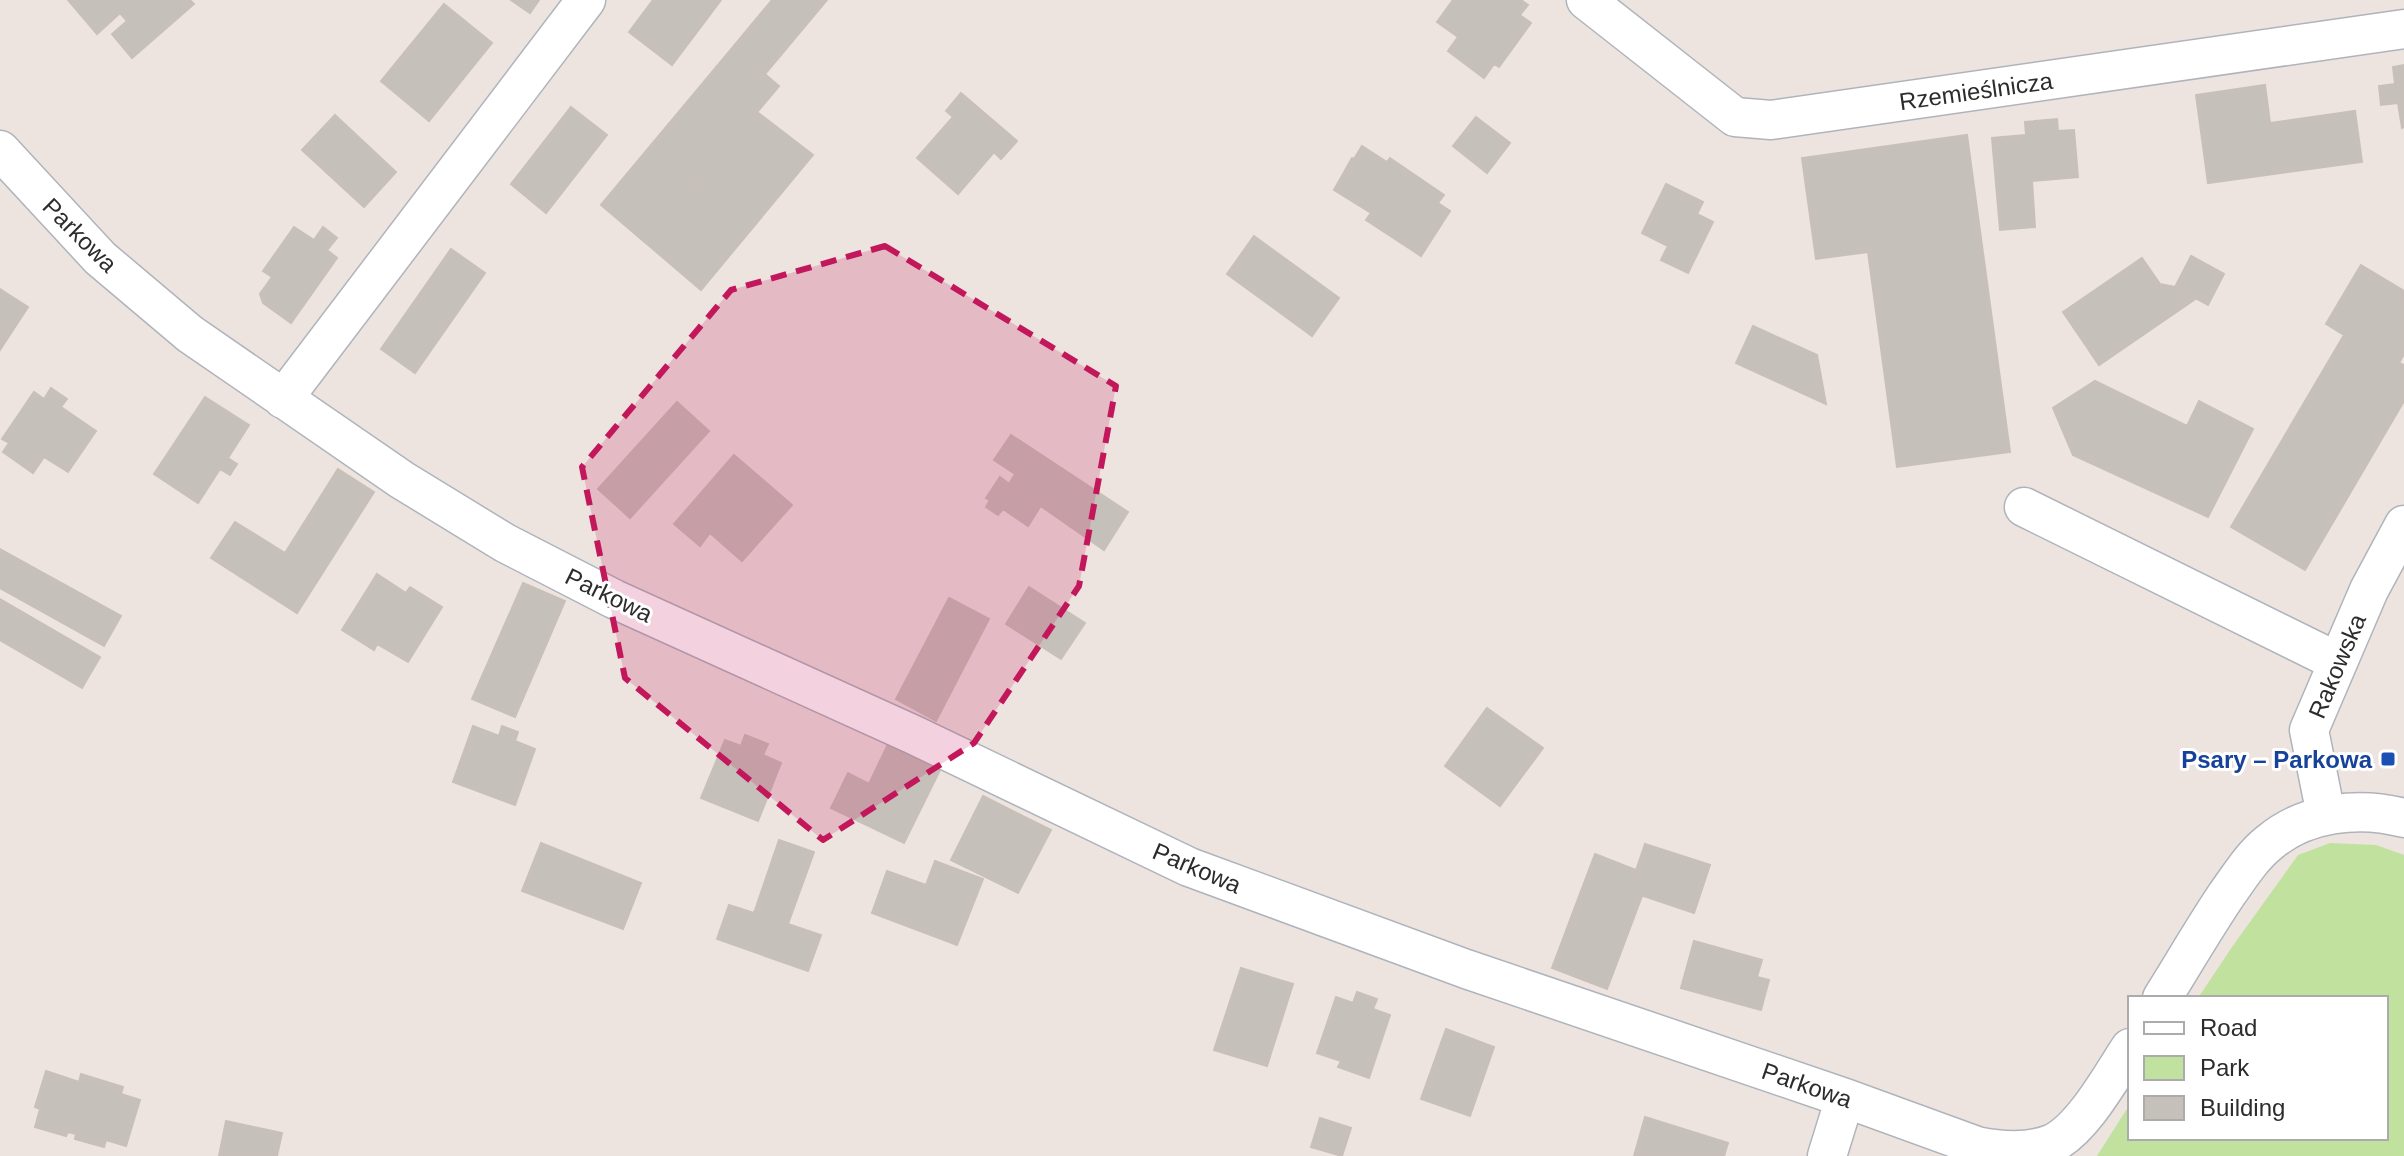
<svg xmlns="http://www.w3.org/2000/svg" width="2404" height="1156" font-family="Arial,sans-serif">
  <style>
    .green { fill: #c1e19e }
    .building { fill: #c6c0ba; stroke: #c8c0b8; stroke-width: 2 }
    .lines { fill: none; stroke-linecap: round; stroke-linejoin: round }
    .minor-casing { stroke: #afb4bc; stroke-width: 41 }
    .minor { stroke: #fff; stroke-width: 38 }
    .marked { fill: #c2185b; fill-opacity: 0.2; stroke: #c2185b; stroke-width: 6; stroke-dasharray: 16 10; stroke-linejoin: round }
    .transit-dot { fill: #1a4fb4; stroke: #fff; stroke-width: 3 }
    .labels { text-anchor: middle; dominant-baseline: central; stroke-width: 6; stroke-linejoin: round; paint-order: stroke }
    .street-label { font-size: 24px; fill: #2c2c2c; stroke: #fff }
    .transit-label { font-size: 24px; font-weight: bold; fill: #164399; stroke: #fff; text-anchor: end }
  </style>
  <rect width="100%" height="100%" fill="#ede4df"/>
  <path class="green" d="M 2330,843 L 2376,845 L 2404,855 L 2404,1156 L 2097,1156 L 2130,1104 L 2130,1138 L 2386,1138 L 2386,998 L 2198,998 L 2232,947 L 2298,855 Z"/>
  <path class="building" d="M 68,0 L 190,0 L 194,4 L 132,58 L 112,34 L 127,21 L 120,13 L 97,34 Z
    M 511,0 L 539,0 L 530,13 Z
    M 653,0 L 721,0 L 672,65 L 629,32 Z
    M 772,0 L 827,0 L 765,74 L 733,47 Z
    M 1453,0 L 1521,0 L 1528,5 L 1520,15 L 1531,23 L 1499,67 L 1494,64 L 1484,78 L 1448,51 L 1458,37 L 1437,22 Z
    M 444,4 L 492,43 L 429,121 L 381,81 Z
    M 733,47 L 779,86 L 647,244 L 601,205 Z
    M 2404,65 L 2404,127 L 2402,128 L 2398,103 L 2381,105 L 2379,86 L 2395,84 L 2393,67 Z
    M 2265,85 L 2270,123 L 2355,111 L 2362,162 L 2208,183 L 2196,95 Z
    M 961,93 L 1017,141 L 1001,159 L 994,152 L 958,194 L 917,158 L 953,117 L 946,111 Z
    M 571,107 L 607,135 L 546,213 L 511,184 Z
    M 757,112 L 813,155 L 701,290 L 647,244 Z
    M 335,115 L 396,172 L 364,207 L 302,150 Z
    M 1476,117 L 1510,143 L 1487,173 L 1453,146 Z
    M 2057,119 L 2058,131 L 2074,130 L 2078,177 L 2032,181 L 2035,227 L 2000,230 L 1992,138 L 2026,135 L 2025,122 Z
    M 1967,135 L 2010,452 L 1897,467 L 1868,252 L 1816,259 L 1802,158 Z
    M 1362,146 L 1387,162 L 1390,158 L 1444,195 L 1438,203 L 1450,211 L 1421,256 L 1366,220 L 1371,213 L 1334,190 L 1352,158 L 1354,159 Z
    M 1666,184 L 1703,202 L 1697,214 L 1713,222 L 1688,273 L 1661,260 L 1668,246 L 1642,233 Z
    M 294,227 L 314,240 L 323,227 L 337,238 L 327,250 L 337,258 L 291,323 L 263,303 L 260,294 L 272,277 L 263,271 Z
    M 1254,236 L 1339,298 L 1312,336 L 1227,274 Z
    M 451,249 L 485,273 L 415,373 L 381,349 Z
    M 2191,256 L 2224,274 L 2208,305 L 2175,287 Z
    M 2142,258 L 2160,284 L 2080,337 L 2063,312 Z
    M 2361,265 L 2404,291 L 2404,354 L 2399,363 L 2404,365 L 2404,401 L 2305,570 L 2231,527 L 2344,335 L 2326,324 Z
    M 2160,284 L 2175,287 L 2197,298 L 2099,365 L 2080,337 Z
    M 0,289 L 28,307 L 0,350 Z
    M 1753,326 L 1817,355 L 1826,404 L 1736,363 Z
    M 2095,381 L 2187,426 L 2199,401 L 2253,429 L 2208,517 L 2073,455 L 2053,408 Z
    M 51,388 L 67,399 L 61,407 L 96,431 L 68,472 L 44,457 L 33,473 L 3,452 L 9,443 L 2,439 L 34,392 L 44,399 Z
    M 205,397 L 249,425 L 228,458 L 237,464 L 230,475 L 220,469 L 198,503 L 154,474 Z
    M 677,402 L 709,431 L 630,518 L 598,489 Z
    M 1011,435 L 1128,512 L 1104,550 L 1009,484 L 1015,474 L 994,460 Z
    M 734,455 L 792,505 L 742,561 L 710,533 L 700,546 L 674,524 Z
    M 338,469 L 374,492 L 297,613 L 211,558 L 235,522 L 285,553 Z
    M 1000,477 L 1040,507 L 1028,526 L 1003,509 L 998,515 L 986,507 L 990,500 L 986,498 Z
    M 0,549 L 121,616 L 104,646 L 0,588 Z
    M 377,574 L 406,593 L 410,587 L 442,607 L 408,662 L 377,644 L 374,650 L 342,630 Z
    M 523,583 L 565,601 L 515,717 L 472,699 Z
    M 1029,587 L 1085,623 L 1061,659 L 1006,624 Z
    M 949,598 L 989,619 L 936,721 L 896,699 Z
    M 0,599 L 100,657 L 82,688 L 0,640 Z
    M 1487,708 L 1543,748 L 1500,806 L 1445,766 Z
    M 473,726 L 499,736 L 502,726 L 518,732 L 515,741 L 535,749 L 515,805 L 453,782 Z
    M 745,735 L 768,744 L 763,755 L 781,763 L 758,821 L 701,798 L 725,740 L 741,746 Z
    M 888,744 L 940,770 L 904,843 L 831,808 L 848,773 L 869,784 Z
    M 983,796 L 1051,830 L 1018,893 L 951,860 Z
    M 779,840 L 814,852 L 788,924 L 821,935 L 808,971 L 717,939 L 729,905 L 754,913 Z
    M 541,843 L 641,883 L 623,929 L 522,891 Z
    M 1645,844 L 1710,865 L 1694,913 L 1629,891 Z
    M 1595,854 L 1636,870 L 1629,891 L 1642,896 L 1607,989 L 1552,968 Z
    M 935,861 L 983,879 L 957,945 L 872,913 L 887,871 L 926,885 Z
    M 1694,941 L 1762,960 L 1757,977 L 1769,980 L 1761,1010 L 1681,988 Z
    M 1241,968 L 1293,984 L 1267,1066 L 1214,1050 Z
    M 1357,992 L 1377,999 L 1373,1009 L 1390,1015 L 1369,1078 L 1338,1067 L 1341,1061 L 1317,1053 L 1336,997 L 1353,1003 Z
    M 1446,1029 L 1494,1047 L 1470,1116 L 1421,1099 Z
    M 46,1071 L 79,1082 L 81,1074 L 123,1087 L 121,1094 L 140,1100 L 126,1146 L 106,1140 L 104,1147 L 75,1139 L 76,1134 L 68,1132 L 66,1136 L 35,1127 L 40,1109 L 35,1107 Z
    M 1645,1117 L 1728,1143 L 1724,1156 L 1634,1156 Z
    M 1320,1118 L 1351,1128 L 1342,1156 L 1311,1147 Z
    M 226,1121 L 282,1133 L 277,1156 L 219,1156 Z"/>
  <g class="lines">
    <defs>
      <path id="minor" d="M 1586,0 L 1735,117 L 1771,120 L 2404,29
        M 0,150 L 100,258 L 190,334 L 402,480 L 505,543 L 614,599 L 914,735 L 1189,867 L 1466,969 L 1845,1098 L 1977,1146 C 2001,1151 2027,1153 2051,1144 C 2082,1131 2112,1075 2130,1048
        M 283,399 L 586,0
        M 2024,507 L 2338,662
        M 2326,815 L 2309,730 L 2369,590 L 2404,525
        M 2162,998 C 2184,963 2204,928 2227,894 C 2240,876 2252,856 2270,842 C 2306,812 2359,806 2404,818
        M 1827,1156 L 1845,1098"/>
    </defs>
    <use href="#minor" class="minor-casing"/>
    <use href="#minor" class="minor"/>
  </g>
  <path class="marked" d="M 885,246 L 1116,386 L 1079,586 L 974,743 L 823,840 L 625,678 L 582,467 L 731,290 Z"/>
  <rect class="transit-dot" x="2380" y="751" width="16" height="16" rx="4"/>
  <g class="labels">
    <g class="street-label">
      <text transform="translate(1976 91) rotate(-8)">Rzemieślnicza</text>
      <text transform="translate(80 235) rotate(45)">Parkowa</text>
      <text transform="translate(609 595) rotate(26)">Parkowa</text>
      <text transform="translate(2337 666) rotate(-67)">Rakowska</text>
      <text transform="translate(1197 868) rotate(23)">Parkowa</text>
      <text transform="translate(1807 1085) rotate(19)">Parkowa</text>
    </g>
    <g class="transit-label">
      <text x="2372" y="759">Psary – Parkowa</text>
    </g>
  </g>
  <rect x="2128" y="996" width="260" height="144" fill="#ffffff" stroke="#ababab" stroke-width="2"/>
  <rect x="2144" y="1022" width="40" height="12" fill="#ffffff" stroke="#ababab" stroke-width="2"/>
  <text x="2200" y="1036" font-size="24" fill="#2c2c2c">Road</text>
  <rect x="2144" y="1056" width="40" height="24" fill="#c1e19e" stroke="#ababab" stroke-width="2"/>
  <text x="2200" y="1076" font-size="24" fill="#2c2c2c">Park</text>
  <rect x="2144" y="1096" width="40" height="24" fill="#c6c0ba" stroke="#ababab" stroke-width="2"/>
  <text x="2200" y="1116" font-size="24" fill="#2c2c2c">Building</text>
</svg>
